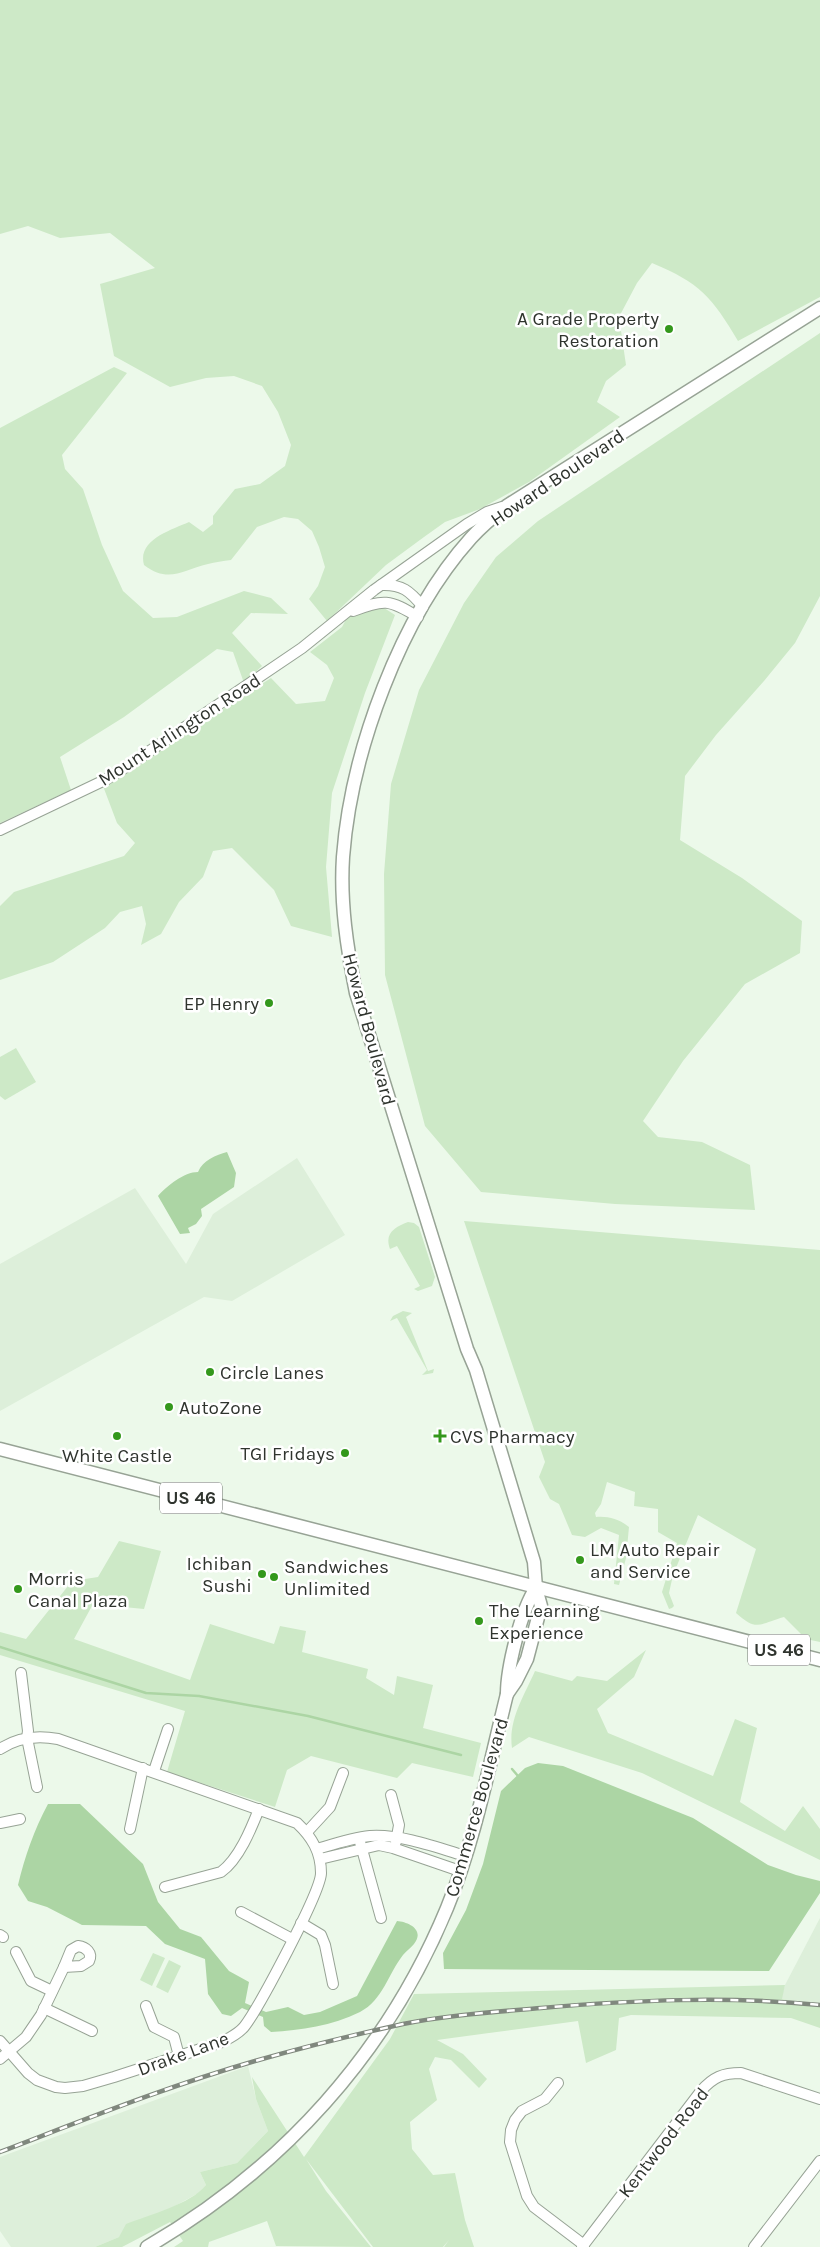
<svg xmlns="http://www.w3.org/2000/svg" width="820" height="2247" font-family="Karla,sans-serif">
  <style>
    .built { fill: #ddefda }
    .green { fill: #cde9c7 }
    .water { fill: #acd5a4 }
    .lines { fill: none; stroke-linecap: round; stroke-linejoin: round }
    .stream { stroke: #acd5a4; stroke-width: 2.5 }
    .minor-casing { stroke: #97a395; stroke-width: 12 }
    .major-casing { stroke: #97a395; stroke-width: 15 }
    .minor { stroke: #fff; stroke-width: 10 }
    .major { stroke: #fff; stroke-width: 12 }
    .rail-casing { stroke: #80887e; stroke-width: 4.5 }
    .rail { stroke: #fff; stroke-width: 2.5; stroke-dasharray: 8; stroke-linecap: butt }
    .poi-dot { fill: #34981c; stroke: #fff; stroke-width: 2 }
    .labels { text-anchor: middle; stroke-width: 5; stroke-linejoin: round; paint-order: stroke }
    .shield { fill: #fff; stroke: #6d716d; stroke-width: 1 }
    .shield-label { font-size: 18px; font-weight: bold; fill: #2f342e }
    .poi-label { font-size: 19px; fill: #2f342e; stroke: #fff; text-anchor: start }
    .street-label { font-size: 19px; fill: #2f342e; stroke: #fff }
  </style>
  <rect width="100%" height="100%" fill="#ecf9ea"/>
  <g class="built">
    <path d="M297,1158L345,1235L232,1301L204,1297L0,1411V1264L135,1188L186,1264L213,1214Z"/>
    <path d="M820,1918V2007L781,1999L785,1985Z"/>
    <path d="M248,2066L256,2099L268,2131L237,2163L200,2172L206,2185L202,2191L119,2237L95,2247H11L0,2231V2157Z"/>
  </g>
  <g class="green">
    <path d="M0,0H820V297L738,341C712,297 700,283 652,263L637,283L619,317L626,365L606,381L597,402L620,417L529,482L480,509L445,522L424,537L386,565L327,621L309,599L318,586L325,567L319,547L312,531L298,519L284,517L257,527L231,560C223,561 215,562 208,564C182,570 169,584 144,565C137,540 171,530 189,522L203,532L213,524V516L235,489L260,484L285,466L291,445L278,412L262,386L234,376L206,378L170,387L114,356L100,284L155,268L110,233L60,238L28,226L0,234Z"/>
    <path d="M820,333V596L795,643L764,681L716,735L685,776L680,840L742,878L802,921L800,953L745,984L683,1061L643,1121L658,1137L702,1142L750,1165L755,1210L615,1204L481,1192L425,1126L385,975L384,874L391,784L419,690L464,603L496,557L538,521Z"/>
    <path d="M114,367L127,373L62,455L65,469L83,489L102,545L123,591L153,618L177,617L244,591L271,598L288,614L251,613L232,633L262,666L244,683L233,652L217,649L124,717L60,757L71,790L0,823V428Z"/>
    <path d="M381,606L395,615L365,693L332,793L326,867L332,937L291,926L274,890L232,848L213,851L203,877L179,902L161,934L141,945L146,924L142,906L120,912L105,928L53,962L0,980V906L14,892L124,856L135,843L117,823L103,786L271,678L296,704L325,701L334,678L327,665L310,652L342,627L348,616Z"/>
    <path d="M16,1048L36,1082L5,1100L0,1096V1057Z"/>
    <path d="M464,1221L820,1250V1642L806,1639L784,1617C759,1624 757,1632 736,1613L756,1549L698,1515L673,1575L669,1593L674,1606L672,1608L669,1609L662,1592L677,1543L658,1532V1509L634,1506L635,1492L607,1482L601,1504L595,1513L596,1517C608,1516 619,1519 629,1527L626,1558L619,1585L614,1584L619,1535L601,1528L585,1537L572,1535L559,1504L550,1499L539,1477L545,1462Z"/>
    <path d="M408,1222L414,1223L419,1227L435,1277L432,1286L418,1291L414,1289L420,1286L397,1246L390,1249C384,1233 395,1227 408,1222Z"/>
    <path d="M403,1311L412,1313L406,1317L428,1371L434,1369L433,1373L422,1375L427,1370L397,1318L390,1321L393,1316Z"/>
    <path d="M119,1541L161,1551L144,1609L93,1604L74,1639L190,1680L210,1624L274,1644L280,1626L306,1631L302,1652L368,1669L366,1678L394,1695L397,1676L433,1685L423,1728L481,1743L473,1777L412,1763L397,1778L311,1756L287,1770L275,1807L167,1772L185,1711L0,1655V1632L26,1639L72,1581L98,1577Z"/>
    <path d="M646,1650L634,1677L597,1709L608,1733L713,1776L735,1719L757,1728L740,1802L785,1831L803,1806L820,1829V1860L642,1773L529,1737L512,1748C508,1720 524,1696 535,1671L572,1681L577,1676L607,1681Z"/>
    <path d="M153,1953L165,1958L152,1986L140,1980Z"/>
    <path d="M169,1960L181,1966L168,1993L156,1987Z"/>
    <path d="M785,1985L782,1999L820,2007V2028L791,2018L631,2015L619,2018L616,2050L586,2063L578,2021L437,2040L463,2054L487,2079L479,2088L451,2060L435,2057L429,2069L437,2100L410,2122L412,2149L433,2175L455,2173L465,2220L474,2247H444L449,2240L443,2247H373L306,2159L326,2191L371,2247L276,2246L267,2221L209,2242L208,2247H174L183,2241L170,2222L122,2247H95L119,2237L126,2224C149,2215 191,2204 206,2185L200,2172L237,2163L268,2131L256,2099L252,2077L304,2157L390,2039L414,1994Z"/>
  </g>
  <g class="water">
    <path d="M227,1152L236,1173L234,1187L201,1209L202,1216L196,1224L188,1228L190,1233L180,1234L158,1196C167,1186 184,1172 198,1172C203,1160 216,1155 227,1152Z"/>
    <path d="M538,1763L563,1766L693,1818L768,1865L796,1875L820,1881V1893L769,1971L444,1969L443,1953L466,1910L483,1864L501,1791L525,1768Z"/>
    <path d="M48,1804H80L143,1864L158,1902L180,1929L201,1937L229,1971L249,1982L245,2003L266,2012L288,2007L304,2015L320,2012L357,1996L397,1921C409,1922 425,1930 414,1944C411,1948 406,1951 403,1955C388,1974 383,2000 360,2012C332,2026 301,2030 271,2032L264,2026L263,2017L242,2008L231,2016L222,2014L208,1994L205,1959L165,1944L146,1926L82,1925L47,1907L28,1901L18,1885C25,1856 34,1830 48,1804Z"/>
  </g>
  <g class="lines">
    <g class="stream">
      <path d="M0,1647L146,1693L199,1696L308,1716L461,1755"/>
      <path d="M512,1769L518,1776"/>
    </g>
    <g class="minor-casing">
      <g id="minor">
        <path d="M381,585C402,584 410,591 423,607"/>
        <path d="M353,611C384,599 389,599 418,617"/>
        <path d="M0,830L107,779L126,767L302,648L374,590L467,524L487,512L502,507"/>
        <path d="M21,1673L28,1731L27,1738L37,1787"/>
        <path d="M0,1749C18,1737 37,1735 58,1739L297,1823C312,1837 321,1852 321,1873C321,1892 258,2009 244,2027C238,2034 230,2038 222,2042L114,2077L83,2086L65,2088L56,2087L37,2080L28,2073L0,2041"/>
        <path d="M154,1771L168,1729"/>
        <path d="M391,1795L399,1825L396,1842"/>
        <path d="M0,1823L20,1819"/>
        <path d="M130,1829L143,1768"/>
        <path d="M307,1832L330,1807L343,1773"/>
        <path d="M360,1842L381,1918"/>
        <path d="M317,1849C334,1844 352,1838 370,1836C401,1834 436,1847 465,1856"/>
        <path d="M320,1859L379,1845L393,1848L460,1871"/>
        <path d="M165,1887L221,1872C239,1859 251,1829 259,1809"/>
        <path d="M241,1912L292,1939"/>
        <path d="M301,1923L321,1935L325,1945L333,1984"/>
        <path d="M0,1935L3,1937"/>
        <path d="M78,1946C86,1947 93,1953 89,1961L81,1966L64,1967L71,1950Z"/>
        <path d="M16,1952L31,1981L52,1991"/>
        <path d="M146,2006L154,2027L174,2037L179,2056"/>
        <path d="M44,2008L92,2031"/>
        <path d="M0,2059L26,2037L41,2015L64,1967"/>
        <path d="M558,2083L545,2099L522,2111L515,2120L511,2130L510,2142L527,2196L534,2207L584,2245"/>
        <path d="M582,2247L701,2091C713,2077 723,2073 741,2073L820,2099"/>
        <path d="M754,2247L820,2161"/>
      </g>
    </g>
    <g class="major-casing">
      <g id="major">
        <path d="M0,1449L820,1660"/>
        <path d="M507,1694L516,1681L527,1659L541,1606L536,1588L534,1562L476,1370L467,1349L356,993C347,948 340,903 343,857C351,752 400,617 471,538C482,526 495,515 508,505L820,308"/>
        <path d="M147,2247C282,2169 387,2053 447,1908C475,1840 489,1766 507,1694C507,1668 521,1610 536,1588"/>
      </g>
    </g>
    <use href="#minor" class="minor"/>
    <use href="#major" class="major"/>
    <g class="rail-casing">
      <path id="rail" d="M0,2152C84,2120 168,2086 255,2061C304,2047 353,2035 403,2024C448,2015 495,2012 541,2008C635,2000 727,1996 820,2005"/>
    </g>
    <use href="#rail" class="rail"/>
  </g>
  <g class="poi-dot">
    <circle cx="669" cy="329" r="5"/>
    <circle cx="269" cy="1003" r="5"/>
    <circle cx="210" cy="1372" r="5"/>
    <circle cx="169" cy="1407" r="5"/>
    <circle cx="117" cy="1436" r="5"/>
    <path d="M437.5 1428.5h5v5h5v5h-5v5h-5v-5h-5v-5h5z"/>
    <circle cx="345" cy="1453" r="5"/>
    <circle cx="580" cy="1560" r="5"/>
    <circle cx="262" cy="1574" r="5"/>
    <circle cx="274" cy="1577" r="5"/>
    <circle cx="18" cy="1589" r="5"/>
    <circle cx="479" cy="1621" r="5"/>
  </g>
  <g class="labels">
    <g class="shield">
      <rect x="160" y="1482.5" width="62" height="31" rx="4"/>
      <rect x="748" y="1634.5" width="62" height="31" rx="4"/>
    </g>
    <g class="shield-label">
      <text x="191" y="1504">US 46</text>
      <text x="779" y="1656">US 46</text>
    </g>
    <g class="poi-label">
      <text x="659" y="325" text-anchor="end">A Grade Property<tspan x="659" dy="22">Restoration</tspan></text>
      <text x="259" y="1010" text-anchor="end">EP Henry</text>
      <text x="220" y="1379">Circle Lanes</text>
      <text x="179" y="1414">AutoZone</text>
      <text x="450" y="1443">CVS Pharmacy</text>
      <text x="335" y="1460" text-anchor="end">TGI Fridays</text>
      <text x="117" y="1462" text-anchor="middle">White Castle</text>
      <text x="590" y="1556">LM Auto Repair<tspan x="590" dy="22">and Service</tspan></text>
      <text x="252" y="1570" text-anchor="end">Ichiban<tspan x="252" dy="22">Sushi</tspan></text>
      <text x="284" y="1573">Sandwiches<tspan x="284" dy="22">Unlimited</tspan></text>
      <text x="28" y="1585">Morris<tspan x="28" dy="22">Canal Plaza</tspan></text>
      <text x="489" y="1617">The Learning<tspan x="489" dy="22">Experience</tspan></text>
    </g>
    <g class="street-label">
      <text transform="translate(557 477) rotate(-34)" y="7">Howard Boulevard</text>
      <text transform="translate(179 729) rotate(-33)" y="7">Mount Arlington Road</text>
      <text transform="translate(370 1029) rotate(75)" y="7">Howard Boulevard</text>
      <text transform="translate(476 1807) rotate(-74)" y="7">Commerce Boulevard</text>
      <text transform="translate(183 2053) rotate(-20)" y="7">Drake Lane</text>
      <text transform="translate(663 2142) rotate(-52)" y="7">Kentwood Road</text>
    </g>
  </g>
</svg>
